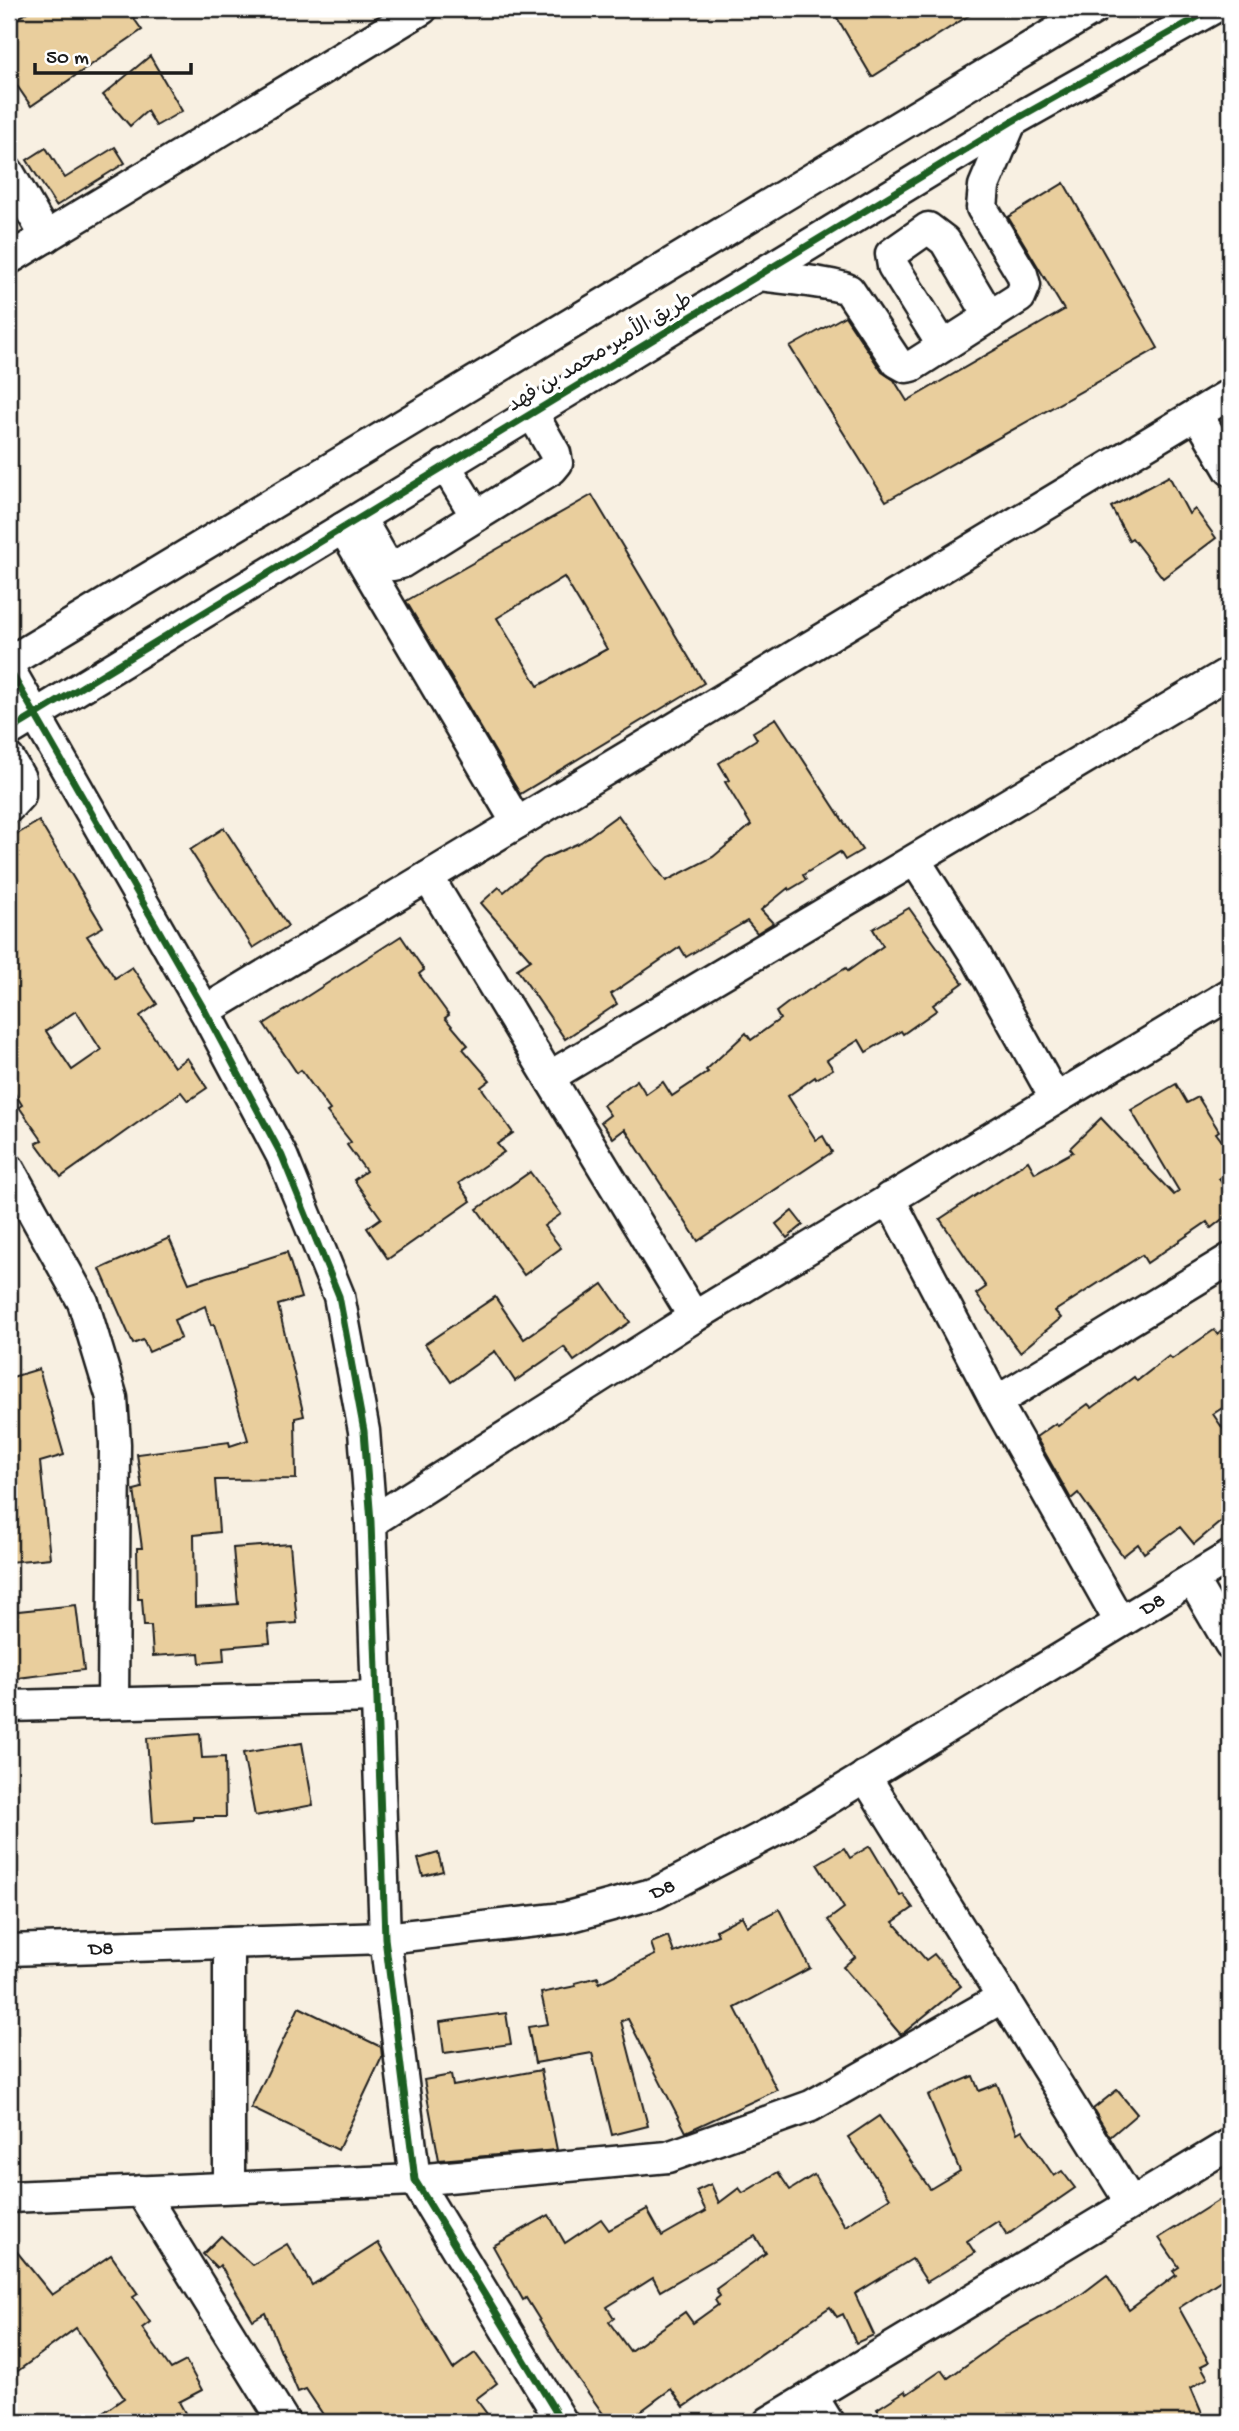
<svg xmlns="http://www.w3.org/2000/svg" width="1239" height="2431" font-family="'Gochi Hand','Playpen Sans Arabic',sans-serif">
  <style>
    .building { fill: #e9ce9d; stroke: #1c1c1c; stroke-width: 2; fill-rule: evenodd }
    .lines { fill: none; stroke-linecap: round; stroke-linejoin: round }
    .minor-casing { stroke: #1c1c1c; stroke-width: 35 }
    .minor { stroke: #fff; stroke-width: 30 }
    .cycleway-casing { stroke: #fff; stroke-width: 11 }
    .cycleway { stroke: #1b5e20; stroke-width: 7 }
    .labels { text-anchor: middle; stroke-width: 7; stroke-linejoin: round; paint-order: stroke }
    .street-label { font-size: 21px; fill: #1c1c1c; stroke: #fff }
  </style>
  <rect width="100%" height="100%" fill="#f8f0e2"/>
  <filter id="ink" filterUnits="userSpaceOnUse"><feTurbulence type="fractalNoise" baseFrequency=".0143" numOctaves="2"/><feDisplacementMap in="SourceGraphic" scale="14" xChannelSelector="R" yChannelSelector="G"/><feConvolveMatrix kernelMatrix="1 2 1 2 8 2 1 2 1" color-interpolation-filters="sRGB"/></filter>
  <g filter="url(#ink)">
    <g class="building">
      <path d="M32,9H127L142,30L31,106L9,74V24Z"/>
      <path d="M832,9H979L872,77Z"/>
      <path d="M150,56L182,111L156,126L147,111L130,126L103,95Z"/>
      <path d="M115,147L125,163L56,206L27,160L46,148L65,178Z"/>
      <path d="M1064,183L1158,348L886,501L790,347L845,316L882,372L894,380L907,401L1064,310L1008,217Z"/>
      <path d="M1169,476L1189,514L1195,509L1216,538L1163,578L1132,538L1129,540L1111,507Z"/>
      <path d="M592,495L704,683L520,794L406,601ZM564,577L607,649L538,686L497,618Z"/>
      <path d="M776,718L862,850L845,860L840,852L803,875L806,880L789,890L788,888L761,910L773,923L757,933L747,921L686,957L680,947L611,994L617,1004L565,1039L517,969L531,960L481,903L499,887L504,892L543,859L581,842L618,815L666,881L713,857L751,825L725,782L729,780L719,763L757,739L753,732Z"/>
      <path d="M39,821L103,927L87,936L115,978L132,967L157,1004L140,1016L174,1067L187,1058L207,1088L188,1101L181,1092L61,1177L36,1143L42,1140L19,1107L22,1105L9,1084V839ZM76,1011L101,1050L72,1070L46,1031Z"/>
      <path d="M224,828L288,926L253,948L190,850Z"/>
      <path d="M909,908L963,983L933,1005L937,1010L903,1034L901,1031L866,1052L859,1040L827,1060L833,1069L816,1079L815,1077L788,1096L816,1140L823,1136L832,1152L698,1241L625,1129L613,1138L601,1122L610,1115L603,1105L637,1080L646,1094L663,1082L672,1096L708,1072L706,1070L746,1033L751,1040L780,1019L776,1012L789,1002L846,968L848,971L883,946L873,929Z"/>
      <path d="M401,936L424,970L419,974L449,1015L445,1018L468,1045L463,1049L490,1080L481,1087L513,1133L497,1144L504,1152L459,1183L471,1201L388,1259L367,1228L381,1218L354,1180L366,1171L347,1145L351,1142L327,1112L330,1110L301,1070L297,1073L264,1024Z"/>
      <path d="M1176,1084L1187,1103L1198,1097L1219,1131L1216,1133L1230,1152V1170L1219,1179L1230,1194V1213L1211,1228L1207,1222L1147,1263L1142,1255L1055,1311L1061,1318L1020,1352L976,1294L986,1287L940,1219L1028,1161L1035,1173L1073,1152L1070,1148L1101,1118L1174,1195L1179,1191L1131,1110Z"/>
      <path d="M530,1172L561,1214L544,1226L561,1248L524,1275L477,1209Z"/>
      <path d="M792,1211L803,1225L787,1238L776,1224Z"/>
      <path d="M169,1238L189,1283L287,1252L301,1298L278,1305L304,1416L295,1418L296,1479L215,1480L219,1532L194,1535L195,1607L238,1604L233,1548L290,1544L297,1623L268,1625L270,1643L223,1647L224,1661L200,1663L199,1653L153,1656L151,1626H144L142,1599H138L137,1548H142L134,1490L142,1488L137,1454L229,1442L230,1446L248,1440L214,1324L211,1325L205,1306L174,1320L181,1338L149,1352L143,1340L133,1344L100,1269Z"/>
      <path d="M603,1284L630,1322L574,1361L564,1347L515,1381L495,1351L451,1382L425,1344L495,1297L524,1339Z"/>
      <path d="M1230,1323V1403L1213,1414L1230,1439V1514L1194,1544L1180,1527L1144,1553L1138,1544L1123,1556L1078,1493L1071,1499L1036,1437L1056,1423L1058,1426L1088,1404L1092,1408L1134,1377L1137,1381L1169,1356L1172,1359L1214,1330L1217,1334Z"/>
      <path d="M39,1369L64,1455L40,1462L50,1558L9,1562V1378Z"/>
      <path d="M76,1605L84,1670L9,1679V1612Z"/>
      <path d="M200,1734L202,1758L225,1757L226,1817H193V1820L153,1823L147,1738Z"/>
      <path d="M302,1743L313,1805L255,1816L243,1753Z"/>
      <path d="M870,1846L900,1896L903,1894L913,1908L893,1922L926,1960L934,1954L961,1986L901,2035L843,1967L855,1957L828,1920L844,1908L817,1864L844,1848L850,1858Z"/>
      <path d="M438,1853L443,1871L423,1876L418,1859Z"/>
      <path d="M779,1909L810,1968L735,2008L777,2090L686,2132L628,2019L621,2021L648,2126L612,2135L592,2053L535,2063L528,2027L548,2024L541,1993L576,1986L575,1983L598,1977L599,1983L655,1955L651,1943L668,1936L674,1953L718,1935L716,1930L742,1916L747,1926Z"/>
      <path d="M299,2007L381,2047L382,2057L338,2150L251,2108Z"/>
      <path d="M506,2013L511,2044L444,2053L440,2022Z"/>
      <path d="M541,2070L557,2150L439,2160L424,2080L451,2075L453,2086Z"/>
      <path d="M973,2076L979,2091L997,2084L1017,2133L1022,2130L1054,2176L1062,2171L1075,2188L1007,2235L998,2221L967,2241L975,2253L927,2282L912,2259L855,2294L874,2335L856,2343L843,2314L837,2317L830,2307L684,2407L671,2389L626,2422H609L564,2359L526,2298L523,2300L493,2246L549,2215L565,2243L601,2219L609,2230L647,2209L662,2236L706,2211L696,2191L711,2184L719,2203L739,2188L743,2193L778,2172L790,2190L814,2175L845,2226L890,2198L848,2137L879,2116L930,2189L960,2171L928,2095ZM755,2236L766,2253L716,2289L720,2296L715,2300L718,2305L693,2323L685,2312L630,2351L609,2322L614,2318L607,2307L653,2278L660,2291Z"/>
      <path d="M1117,2090L1137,2114L1110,2137L1093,2109Z"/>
      <path d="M1230,2193V2274L1179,2308L1209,2362L1201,2366L1208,2378L1191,2388L1203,2416L1189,2422H885L877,2409L905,2391L907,2394L942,2370L948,2378L1004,2338L1082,2294L1107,2275L1129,2310L1176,2275L1173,2271L1179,2267L1159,2238Z"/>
      <path d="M221,2236L252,2265L287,2244L312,2285L378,2243L453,2369L475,2353L497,2383L476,2399L493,2422H328L306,2389L298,2392L265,2313L253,2320L220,2265L217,2268L203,2254Z"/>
      <path d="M9,2242L52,2295L111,2255L138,2294L133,2297L150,2322L142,2328L171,2369L186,2361L202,2390L179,2402L190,2422H90L124,2398L76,2328L15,2373L9,2365Z"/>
    </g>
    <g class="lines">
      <g class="minor-casing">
        <g id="minor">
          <path d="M9,173L46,237"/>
          <path d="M9,259L422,9"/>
          <path d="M760,275C778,278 837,283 849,290L897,362L906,367L912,366L1020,297L1025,285L1022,274L982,208L984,186L1011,122"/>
          <path d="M943,346L893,266L891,254L928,228L945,241L990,317"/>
          <path d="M1197,414L1230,470"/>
          <path d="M445,465L476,516"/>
          <path d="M365,527L384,560L392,565L401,563L552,469L557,463L555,453L532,413"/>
          <path d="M343,528L517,823"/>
          <path d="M9,662L1094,9"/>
          <path d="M9,669L205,1011L282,1156L339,1296L364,1431L371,1522L385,1938L415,2180L562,2422"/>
          <path d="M9,731L1011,122L1212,9"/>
          <path d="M9,759L20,778V795L9,807"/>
          <path d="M915,860L976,956L1055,1098"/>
          <path d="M428,877L694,1317"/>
          <path d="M205,1011L1230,394"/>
          <path d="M549,1077L1230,672"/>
          <path d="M9,1169L83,1302L112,1398L115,1444L113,1702"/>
          <path d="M889,1198L996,1402L1230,1259"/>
          <path d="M996,1402L1120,1622"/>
          <path d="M371,1522L694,1317L1230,994"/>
          <path d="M1192,1579L1230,1644"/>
          <path d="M9,1706L376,1697"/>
          <path d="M865,1776L1131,2203"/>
          <path d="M229,1943V2187"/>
          <path d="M9,1950L385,1938L564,1918L656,1893L782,1827L1230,1556"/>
          <path d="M141,2191L284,2422"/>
          <path d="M9,2197L415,2180L668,2157L811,2106L1003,1997"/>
          <path d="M812,2396L828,2422"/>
          <path d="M769,2422L1230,2144"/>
        </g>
      </g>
      <use href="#minor" class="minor"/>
      <g class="cycleway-casing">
        <g id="cycleway">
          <path d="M9,669L205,1011L282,1156L339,1296L364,1431L371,1522L385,1938L415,2180L562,2422"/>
          <path d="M9,731L1011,122L1212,9"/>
        </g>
      </g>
      <use href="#cycleway" class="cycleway"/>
    </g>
  </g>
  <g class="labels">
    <g class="street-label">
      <text transform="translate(599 351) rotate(-31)" y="7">طريق الأمير محمد بن فهد</text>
      <text transform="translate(1152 1603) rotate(-31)" y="7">D8</text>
      <text transform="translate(662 1888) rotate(-23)" y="7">D8</text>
      <text transform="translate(101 1947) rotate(-2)" y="7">D8</text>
    </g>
  </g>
  <rect width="1239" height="2431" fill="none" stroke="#fff" stroke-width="35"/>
  <rect x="18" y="18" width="1204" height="2396" fill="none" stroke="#1c1c1c" stroke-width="2.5" filter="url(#ink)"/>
  <path d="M35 63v10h156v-10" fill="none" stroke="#1c1c1c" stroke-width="3.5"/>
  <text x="46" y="63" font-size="21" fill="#1c1c1c" stroke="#ffffff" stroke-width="5" paint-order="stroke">50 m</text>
</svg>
